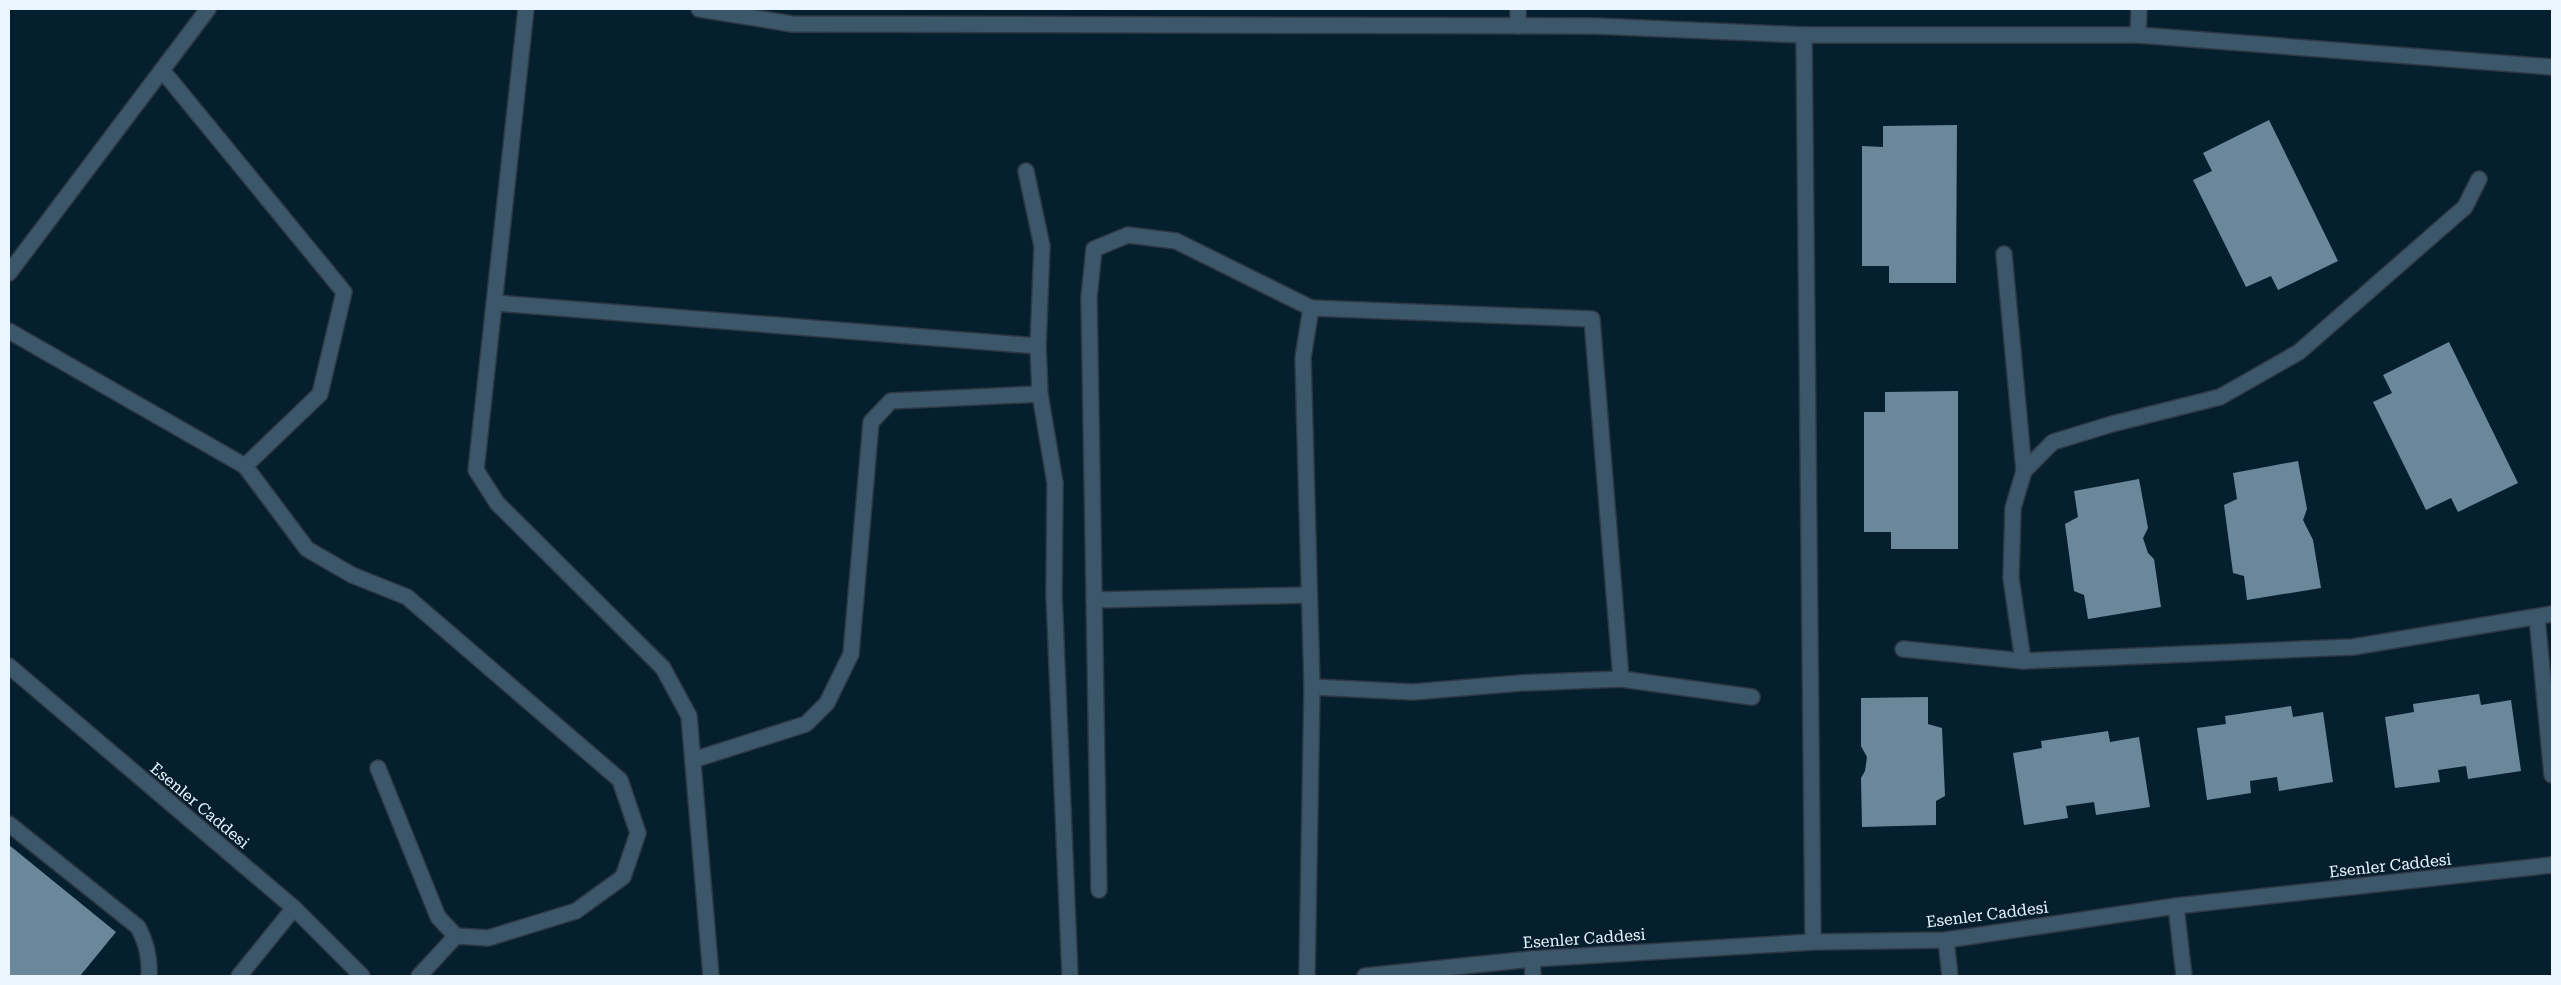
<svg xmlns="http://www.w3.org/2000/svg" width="2561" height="985" font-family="'Roboto Serif',serif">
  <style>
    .building { fill: #6b889b }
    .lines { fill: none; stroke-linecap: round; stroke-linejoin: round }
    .service-casing { stroke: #2f3845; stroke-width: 18 }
    .minor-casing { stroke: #2f3845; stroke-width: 18 }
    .tertiary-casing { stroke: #2f3845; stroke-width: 18 }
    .service { stroke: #3c5769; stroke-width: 15 }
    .minor { stroke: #3c5769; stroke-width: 15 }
    .tertiary { stroke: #3c5769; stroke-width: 15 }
    .labels { text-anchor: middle; stroke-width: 4; stroke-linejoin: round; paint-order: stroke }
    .street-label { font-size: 16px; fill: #eaf6ff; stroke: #051f2f }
  </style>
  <rect width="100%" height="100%" fill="#051f2f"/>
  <g class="building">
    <path d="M2269,120L2338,261L2278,290L2271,276L2246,287L2193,180L2212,171L2203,153Z"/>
    <path d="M1957,125L1956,283H1889V266H1862V146L1883,147V126Z"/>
    <path d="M2449,342L2518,483L2458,512L2451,498L2426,510L2373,402L2392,393L2383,375Z"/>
    <path d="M1958,391V549H1891V532H1864V412H1885V392Z"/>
    <path d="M2298,461L2307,509L2303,520L2313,540L2321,588L2247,600L2244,576L2233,573L2224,505L2237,499L2233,473Z"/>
    <path d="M2139,479L2148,528L2143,538L2148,553L2154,559L2161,607L2088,619L2084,595L2074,591L2065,524L2078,517L2074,491Z"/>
    <path d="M2479,694L2481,705L2511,700L2521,771L2468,779L2466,766L2438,770L2440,782L2395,788L2385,717L2414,712L2413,704Z"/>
    <path d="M1928,697V724L1942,728L1945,796L1936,801V825L1862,827L1861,778L1865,771L1867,757L1861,746V698Z"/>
    <path d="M2291,706L2293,717L2323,712L2333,782L2279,791L2277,777L2250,781L2251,793L2207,800L2197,728L2226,724L2225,716Z"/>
    <path d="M2108,731L2110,742L2139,737L2150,807L2096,815L2094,802L2066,806L2068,818L2024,825L2013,753L2042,748L2041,741Z"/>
    <path d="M9,845L116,932L80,976H9Z"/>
  </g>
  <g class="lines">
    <g class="service-casing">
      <g id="service">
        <path d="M162,70L344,292L320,394L245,466"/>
        <path d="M1026,171L1042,246L1038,346L1040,394L1055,483L1054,595L1070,976"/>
        <path d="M2004,254L2024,471"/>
        <path d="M496,303L1038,346"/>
        <path d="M1311,308L1592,319L1621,679"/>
        <path d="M9,331L245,466L307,549L352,575L407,597L620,780L638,833L623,877L576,911L488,938L456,936L438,917L378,768"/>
        <path d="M1094,600L1309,595"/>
        <path d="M2537,617L2552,775"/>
        <path d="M1903,649L2023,661L2353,647L2552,614"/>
        <path d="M2023,661L2011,578L2013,508L2024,471L2053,442L2112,424L2220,397L2299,352L2465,207L2479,179"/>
        <path d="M1312,687L1413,692L1521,683L1621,679L1752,697"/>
        <path d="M693,760L806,724L827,703L851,654L871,422L891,401L1040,394"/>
        <path d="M9,824L138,927C147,944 150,958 149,976"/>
        <path d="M1099,890L1089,297L1094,249L1128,235L1176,241L1311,308L1303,358L1312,687L1307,976"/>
        <path d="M419,976L456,936"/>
      </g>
    </g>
    <g class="minor-casing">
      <g id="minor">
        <path d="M526,9L476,470L497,503L663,668L689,716L711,976"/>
        <path d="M699,9L792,24L1595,26L1804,35H2138L2552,67"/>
        <path d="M1518,9V26"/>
        <path d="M1804,35L1813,942"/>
        <path d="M2138,35L2139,9"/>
        <path d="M9,273L208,9"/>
        <path d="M2176,906L2184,976"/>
        <path d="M1532,959L1533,976"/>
        <path d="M239,976L294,908"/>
      </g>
    </g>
    <g class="tertiary-casing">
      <g id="tertiary">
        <path d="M9,666L294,908L362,976"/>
        <path d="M1946,940L1950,976"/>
        <path d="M1365,976L1532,959L1813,942L1946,940L2176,906L2552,865"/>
      </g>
    </g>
    <use href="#service" class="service"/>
    <use href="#minor" class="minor"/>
    <use href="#tertiary" class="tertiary"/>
  </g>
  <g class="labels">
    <g class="street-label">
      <text transform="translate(200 805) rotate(40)" y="6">Esenler Caddesi</text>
      <text transform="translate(2390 865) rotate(-6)" y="6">Esenler Caddesi</text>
      <text transform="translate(1987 914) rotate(-7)" y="6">Esenler Caddesi</text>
      <text transform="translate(1584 938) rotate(-4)" y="6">Esenler Caddesi</text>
    </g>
  </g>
  <rect width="2561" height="985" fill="none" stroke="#eaf6ff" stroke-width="20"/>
</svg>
